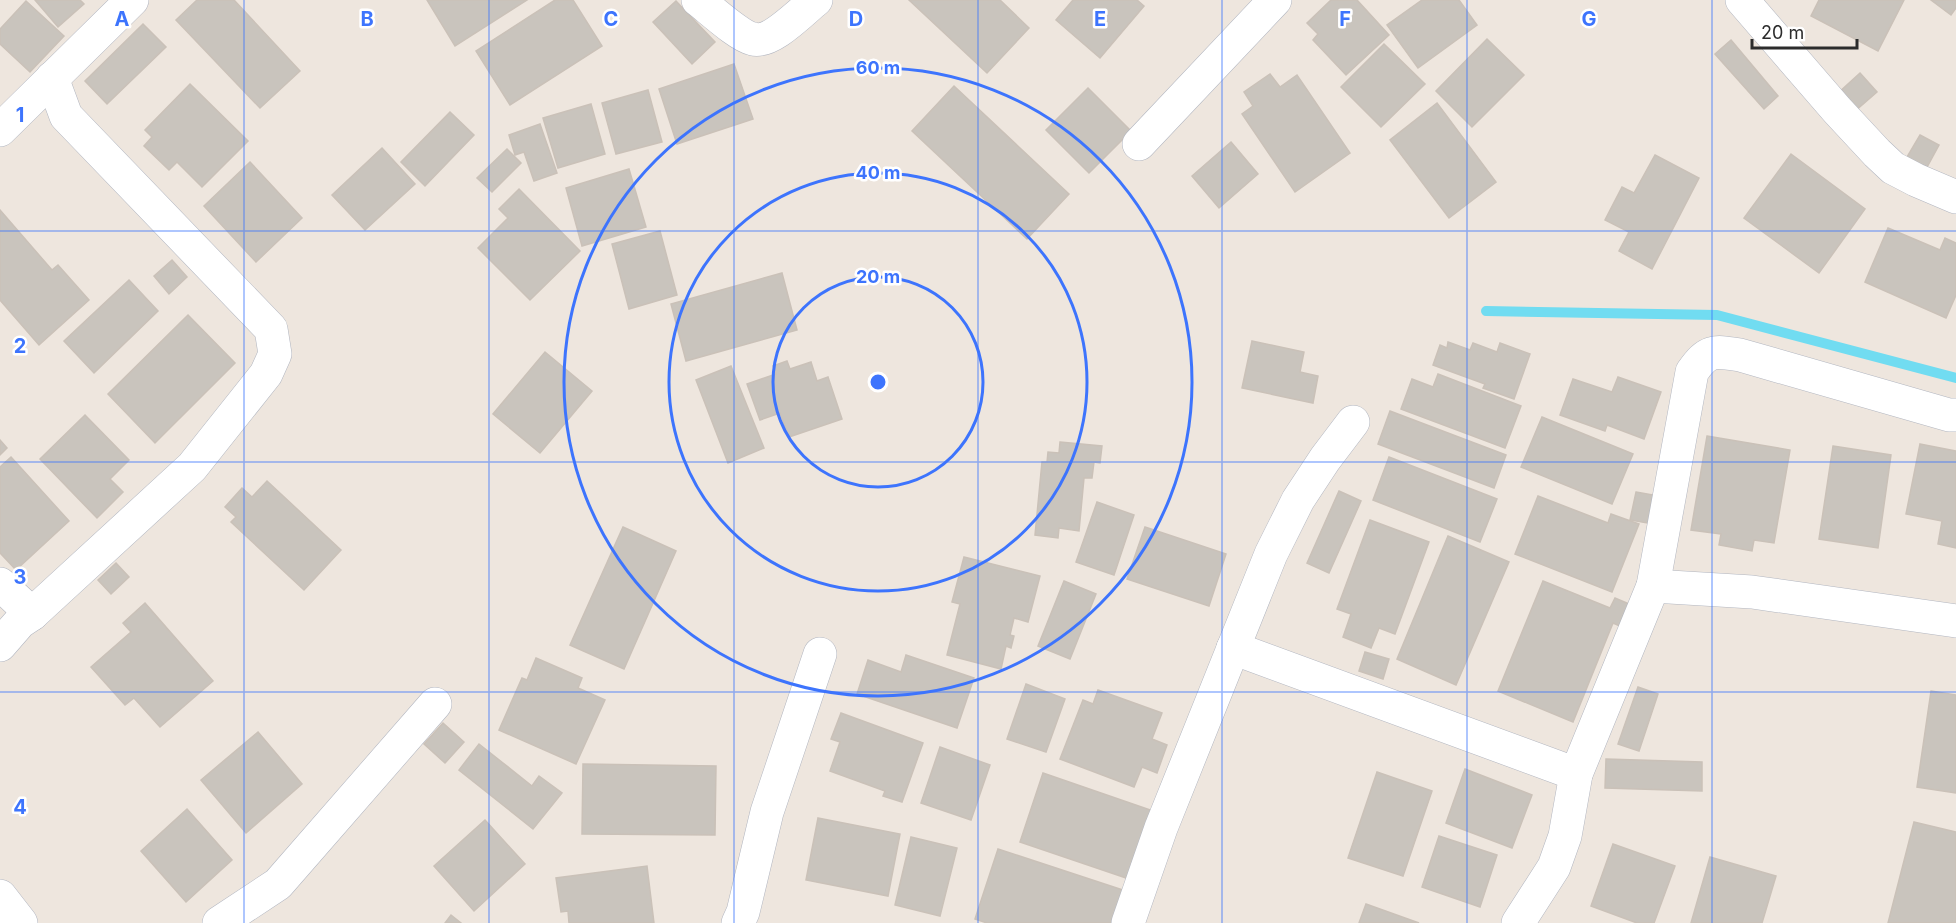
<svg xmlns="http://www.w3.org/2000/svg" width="1956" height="923" font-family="Inter,sans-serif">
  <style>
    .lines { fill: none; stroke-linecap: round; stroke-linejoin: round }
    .stream { stroke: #71dcf1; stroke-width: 10 }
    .building { fill: #c9c4bd; stroke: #cac1b8; stroke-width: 1.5 }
    .street-casing { stroke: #b2b6c0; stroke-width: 34 }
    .street { stroke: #fff; stroke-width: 33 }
    .grid { fill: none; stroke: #3d74fd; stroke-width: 1.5; stroke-opacity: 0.55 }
    .ring { fill: none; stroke: #3d74fd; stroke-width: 3 }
    .grid-label { font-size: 20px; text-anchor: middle; font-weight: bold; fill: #3d74fd; stroke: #fff; stroke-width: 5; stroke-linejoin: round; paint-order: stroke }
    .centre { fill: #3d74fd; stroke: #fff; stroke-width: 3 }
    .ring-label { font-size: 18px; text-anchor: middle; font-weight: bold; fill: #3d74fd; stroke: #fff; stroke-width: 5; stroke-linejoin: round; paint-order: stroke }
  </style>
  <rect width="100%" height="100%" fill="#eee6de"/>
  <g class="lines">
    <path class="stream" d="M1486,311L1717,315L1956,378"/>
  </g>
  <g class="building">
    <path d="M35,0H80L84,4L58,27Z"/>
    <path d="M197,0H234L300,71L260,108L176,20Z"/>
    <path d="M427,0H527L455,46Z"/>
    <path d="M555,0H573L602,46L510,105L476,51Z"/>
    <path d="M909,0H1000L1029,28L987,73Z"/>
    <path d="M1073,0H1137L1144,6L1100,58L1056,20Z"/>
    <path d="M1331,0H1357L1389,35L1346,75L1313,40L1318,34L1307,23Z"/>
    <path d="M1422,0H1459L1477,25L1418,68L1387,25Z"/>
    <path d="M1819,0H1904L1878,51L1811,16Z"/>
    <path d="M1931,0H1956V8L1951,15Z"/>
    <path d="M26,1L64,36L30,72L0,44V29Z"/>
    <path d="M676,1L715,42L692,64L653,22Z"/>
    <path d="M143,24L166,47L107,104L85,81Z"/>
    <path d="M1487,39L1524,75L1472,127L1436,91Z"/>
    <path d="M1731,40L1778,96L1764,109L1715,54Z"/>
    <path d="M1384,44L1425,84L1381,127L1341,87Z"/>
    <path d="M734,64L753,119L677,144L659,89Z"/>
    <path d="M1860,73L1877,92L1854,112L1837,94Z"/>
    <path d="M1270,74L1280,87L1297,75L1350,153L1295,192L1242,114L1253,106L1244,92Z"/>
    <path d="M190,84L248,141L202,187L177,162L169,170L144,146L152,137L145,130Z"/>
    <path d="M954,86L1069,194L1027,239L912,131Z"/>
    <path d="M1088,88L1131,131L1089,173L1046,130Z"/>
    <path d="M648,90L662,142L616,154L602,103Z"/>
    <path d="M1437,103L1496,182L1449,218L1390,140Z"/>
    <path d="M591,104L605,154L558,168L543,118Z"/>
    <path d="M450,112L474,135L425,186L401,162Z"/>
    <path d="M540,124L557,173L534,181L524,152L515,155L509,135Z"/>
    <path d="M1920,135L1939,145L1926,169L1907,157Z"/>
    <path d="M1231,142L1258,174L1219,208L1192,176Z"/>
    <path d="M382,148L415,184L365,230L332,195Z"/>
    <path d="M507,149L521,163L492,192L477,178Z"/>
    <path d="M1791,154L1865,209L1819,273L1744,218Z"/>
    <path d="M1655,155L1699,178L1652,269L1619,251L1629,232L1605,220L1622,187L1634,193Z"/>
    <path d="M250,162L302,218L256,262L204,206Z"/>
    <path d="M629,169L646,227L582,246L566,188Z"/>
    <path d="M519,189L580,251L530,300L478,248L508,218L499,209Z"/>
    <path d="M0,210L52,270L58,265L89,300L39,345L0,300Z"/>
    <path d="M1888,228L1940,250L1945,238L1956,243V295L1946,318L1865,282Z"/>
    <path d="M660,231L677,295L629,309L612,244Z"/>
    <path d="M172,260L187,277L169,294L154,276Z"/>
    <path d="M782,273L797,330L686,361L671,304Z"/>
    <path d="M129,280L158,311L94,373L64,341Z"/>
    <path d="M188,315L235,363L155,443L108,394Z"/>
    <path d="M1252,341L1304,352L1300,372L1318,376L1313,403L1242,388Z"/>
    <path d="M1448,342L1470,350L1473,343L1497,352L1500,343L1530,354L1514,399L1483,388L1485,384L1433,365L1440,345L1447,348Z"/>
    <path d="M545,352L592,391L540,453L493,414Z"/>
    <path d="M787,361L790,369L811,362L817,381L828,377L842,419L789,437L780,413L760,420L747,384L776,374L773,366Z"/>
    <path d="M731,366L764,448L728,463L696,380Z"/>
    <path d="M1438,374L1521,406L1505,448L1401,409L1412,379L1433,387Z"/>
    <path d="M1618,377L1661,392L1644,439L1607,425L1605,431L1560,415L1573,379L1612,392Z"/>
    <path d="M1390,411L1506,455L1494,488L1378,444Z"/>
    <path d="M85,415L129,460L110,479L123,492L97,518L40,459Z"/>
    <path d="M1542,417L1633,454L1612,504L1521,467Z"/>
    <path d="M1707,436L1790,450L1774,543L1754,540L1752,551L1719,545L1721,534L1691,530Z"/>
    <path d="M0,440L7,448L0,455Z"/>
    <path d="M1060,442L1102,446L1100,463L1094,462L1092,478H1084L1079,531L1059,528L1058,538L1035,535L1042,462H1047L1048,452L1059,453Z"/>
    <path d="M1920,444L1956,451V548L1938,544L1942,521L1906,514Z"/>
    <path d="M1833,446L1891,455L1878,548L1819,539Z"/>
    <path d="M11,457L69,521L16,570L0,553V467Z"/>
    <path d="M1389,457L1497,499L1480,542L1373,500Z"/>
    <path d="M267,481L341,550L304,590L231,522L236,517L225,507L242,488L252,497Z"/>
    <path d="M1339,491L1361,501L1329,573L1307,563Z"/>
    <path d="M1636,492L1659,496L1653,524L1630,520Z"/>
    <path d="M1538,496L1608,523L1611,514L1639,524L1612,592L1515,554Z"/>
    <path d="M1097,502L1134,515L1114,575L1076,562Z"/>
    <path d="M1370,520L1429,542L1395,634L1379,628L1371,648L1343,637L1351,614L1337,609Z"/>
    <path d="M623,527L676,551L624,669L570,645Z"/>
    <path d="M1145,527L1226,554L1209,606L1127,579Z"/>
    <path d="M1448,536L1509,562L1456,685L1397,659Z"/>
    <path d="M964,557L1040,576L1028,622L1014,618L1010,635L1014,636L1011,648L1006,646L1001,669L947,655L960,604L952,602Z"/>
    <path d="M116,563L129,577L111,594L98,580Z"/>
    <path d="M1064,581L1096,594L1070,659L1038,646Z"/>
    <path d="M1543,581L1610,608L1615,598L1636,607L1627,629L1613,623L1573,722L1498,691Z"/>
    <path d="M145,603L213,681L160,727L134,698L125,705L91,667L131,632L123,623Z"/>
    <path d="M1365,652L1389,659L1383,679L1359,671Z"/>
    <path d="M906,655L974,678L957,728L857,694L868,660L901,672Z"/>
    <path d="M536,658L582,678L578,688L605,700L576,764L499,730L522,678L527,680Z"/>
    <path d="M1026,684L1065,699L1046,752L1007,739Z"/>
    <path d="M1638,687L1658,694L1639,751L1618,744Z"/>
    <path d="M1098,690L1162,713L1152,739L1167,745L1157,773L1142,767L1134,787L1060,759L1083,700L1093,704Z"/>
    <path d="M1931,691L1956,695V793L1917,787Z"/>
    <path d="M841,713L923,743L902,802L883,796L885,791L830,771L840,742L831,739Z"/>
    <path d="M443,723L464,742L445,763L424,744Z"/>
    <path d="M258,732L302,784L246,833L201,780Z"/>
    <path d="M479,744L532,786L539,776L562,793L533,829L459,770Z"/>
    <path d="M940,747L990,765L971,820L921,803Z"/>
    <path d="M1606,759L1702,762V791L1605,788Z"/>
    <path d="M583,764L716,766L715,835L582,834Z"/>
    <path d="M1465,769L1532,795L1512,848L1446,823Z"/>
    <path d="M1377,772L1432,791L1403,876L1348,858Z"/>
    <path d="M1043,773L1156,812L1132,880L1020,842Z"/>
    <path d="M187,809L232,860L186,902L141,851Z"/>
    <path d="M818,818L900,834L888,896L806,880Z"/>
    <path d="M485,820L525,864L474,911L434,866Z"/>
    <path d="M1914,822L1956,832V923H1888Z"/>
    <path d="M1439,836L1497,855L1480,907L1422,887Z"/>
    <path d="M911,837L957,848L940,916L895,905Z"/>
    <path d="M1613,844L1675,866L1654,923H1637L1591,906Z"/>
    <path d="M998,849L1132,893L1122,923H987L975,919Z"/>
    <path d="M1710,857L1776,876L1762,923H1691Z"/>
    <path d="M647,866L654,923H569L568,911L561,912L556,878Z"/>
    <path d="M1366,904L1419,923H1359Z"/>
    <path d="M451,915L461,923H445Z"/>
  </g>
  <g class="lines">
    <g class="street-casing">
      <g id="street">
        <path d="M698,0C711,10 739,36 753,39C771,44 802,11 816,0"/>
        <path d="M1742,0L1837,110L1877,153L1893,168L1916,180L1956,197"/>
        <path d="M0,130L132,0"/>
        <path d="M1139,144L1275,0"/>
        <path d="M0,584L32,614"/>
        <path d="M1653,586L1752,592L1956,621"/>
        <path d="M0,645L20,622L32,614L192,467L266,374L275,354L271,329L66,116L52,78"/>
        <path d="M1233,648L1576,774"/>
        <path d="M0,896L21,923"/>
        <path d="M219,923L278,884L435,704"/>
        <path d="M738,923L743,912L767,812L820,654"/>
        <path d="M1128,923L1161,828L1271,554L1298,500L1325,459L1353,422"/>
        <path d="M1518,923L1554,867L1565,836L1576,774L1653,586L1692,372C1708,349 1714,351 1740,355L1949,415H1956"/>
      </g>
    </g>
    <use href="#street" class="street"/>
  </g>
  <path class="grid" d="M244,0V923M489,0V923M734,0V923M978,0V923M1222,0V923M1467,0V923M1712,0V923M0,231H1956M0,462H1956M0,692H1956"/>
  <g class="ring">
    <circle cx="878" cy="382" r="105"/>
    <circle cx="878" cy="382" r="209"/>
    <circle cx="878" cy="382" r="314"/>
  </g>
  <g class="grid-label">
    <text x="122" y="26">A</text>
    <text x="367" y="26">B</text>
    <text x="611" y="26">C</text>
    <text x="856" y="26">D</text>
    <text x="1100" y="26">E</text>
    <text x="1345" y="26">F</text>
    <text x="1589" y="26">G</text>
    <text x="20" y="122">1</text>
    <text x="20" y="353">2</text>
    <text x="20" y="584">3</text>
    <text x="20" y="814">4</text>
  </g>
  <circle cx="878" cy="382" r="9" class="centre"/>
  <g class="ring-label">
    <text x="878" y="74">60 m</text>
    <text x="878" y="179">40 m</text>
    <text x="878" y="283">20 m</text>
  </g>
  <path d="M1752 39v9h105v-9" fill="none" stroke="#2c2c2c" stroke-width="3"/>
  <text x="1761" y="39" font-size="18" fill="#2c2c2c" stroke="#ffffff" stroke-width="4.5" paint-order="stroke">20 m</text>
</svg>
